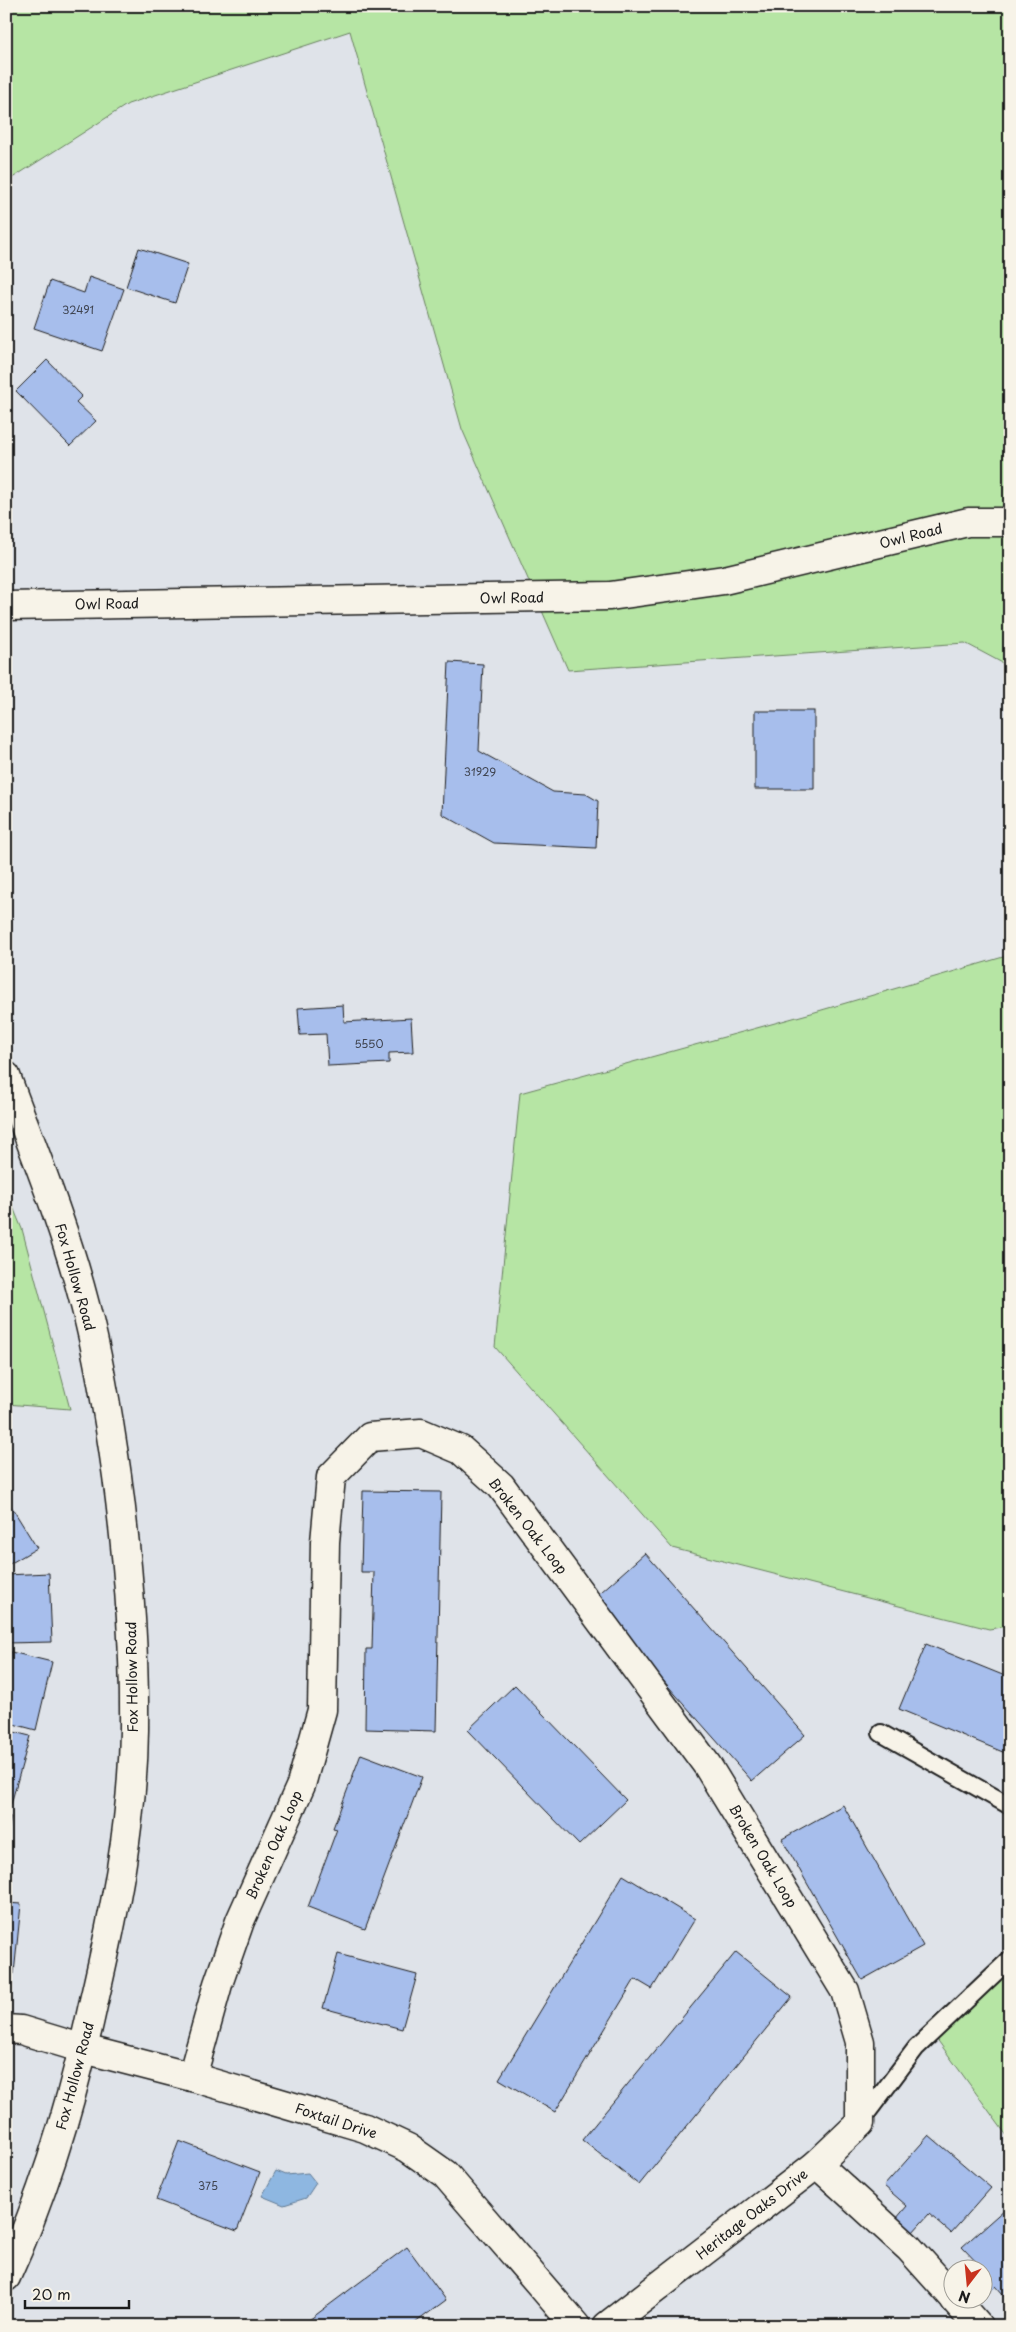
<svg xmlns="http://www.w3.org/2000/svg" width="1016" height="2332" font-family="'Playpen Sans',sans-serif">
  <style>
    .green { fill: #b6e5a4; stroke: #698060 }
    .water { fill: #8eb7e1; stroke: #607992 }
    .building { fill: #a7beec; stroke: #1c1c1c }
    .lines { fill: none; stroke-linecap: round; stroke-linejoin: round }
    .lane-casing { stroke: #1c1c1c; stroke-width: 20 }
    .street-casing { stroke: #1c1c1c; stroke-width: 31 }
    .secondary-casing { stroke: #1c1c1c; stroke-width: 31 }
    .lane { stroke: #f7f3e8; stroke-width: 16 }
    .street { stroke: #f7f3e8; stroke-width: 28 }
    .secondary { stroke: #f7f3e8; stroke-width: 28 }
    .labels { text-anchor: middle; stroke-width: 4; stroke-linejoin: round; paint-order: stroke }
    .number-label { font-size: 11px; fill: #3f4450 }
    .street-label { font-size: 14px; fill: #1c1c1c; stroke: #f7f3e8 }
  </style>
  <rect width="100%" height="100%" fill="#dfe3e9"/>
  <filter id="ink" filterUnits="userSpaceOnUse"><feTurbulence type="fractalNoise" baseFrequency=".02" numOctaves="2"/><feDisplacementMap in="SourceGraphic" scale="10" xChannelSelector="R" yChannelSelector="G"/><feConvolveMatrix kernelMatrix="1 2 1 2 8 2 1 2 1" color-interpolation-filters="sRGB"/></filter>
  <g filter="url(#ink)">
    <g class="green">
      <path d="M6,6H1010V667L965,643L568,670L462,429L350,31L128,104L6,182Z"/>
      <path d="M1010,955V1626L989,1629L672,1548L495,1347L520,1093L815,1012Z"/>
      <path d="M6,1190L22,1229L70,1409L6,1404Z"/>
      <path d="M1010,1969V2140L936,2038Z"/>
    </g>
    <path class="water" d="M276,2171L286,2175L308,2173L316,2183L306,2198L284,2205L262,2196Z"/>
    <g class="building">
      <path d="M139,248L188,264L175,303L126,287Z"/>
      <path d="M89,277L124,289L102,351L34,328L50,281L84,293Z"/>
      <path d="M47,360L82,396L76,402L96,421L70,446L16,391Z"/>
      <path d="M449,662L483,664L479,751L553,792L586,794L598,801L596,848L494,843L442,814Z"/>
      <rect x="755" y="711" width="59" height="78"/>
      <path d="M343,1005L344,1022L411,1018L413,1052L389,1053V1063L328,1066L326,1034L300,1035L298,1008Z"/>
      <path d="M363,1491L441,1492L436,1731L365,1729L366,1649H372L374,1572H361Z"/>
      <path d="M6,1498L37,1548L6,1566Z"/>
      <path d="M645,1553L805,1735L752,1781L592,1600Z"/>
      <path d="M49,1573L52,1642L6,1643V1575Z"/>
      <path d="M926,1644L1010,1678V1755L899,1709Z"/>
      <path d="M11,1652L52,1662L36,1730L6,1722V1670Z"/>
      <path d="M515,1685L626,1800L579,1845L468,1730Z"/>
      <path d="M6,1730L30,1736L11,1804L6,1803Z"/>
      <path d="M361,1754L422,1777L365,1929L308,1907L337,1829L333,1828Z"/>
      <path d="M843,1805L923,1946L862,1980L782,1839Z"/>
      <path d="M6,1816L11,1817L6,1842Z"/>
      <path d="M623,1875L695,1919L652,1989L635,1979L555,2112L499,2079Z"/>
      <path d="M6,1903L21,1904L14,1974L6,1973Z"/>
      <path d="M736,1952L792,1997L639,2185L582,2140Z"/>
      <path d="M338,1954L417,1975L402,2029L323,2008Z"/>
      <path d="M929,2135L991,2188L951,2233L929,2214L912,2233L896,2219L907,2206L884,2186Z"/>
      <path d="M179,2141L260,2172L237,2231L156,2200Z"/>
      <path d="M1006,2208L1010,2212V2302L996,2286L984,2297V2270H980L982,2268L962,2247Z"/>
      <path d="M407,2247L446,2300L411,2326H301Z"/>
    </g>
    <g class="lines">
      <g class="lane-casing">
        <g id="lane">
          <path d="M881,1733L1010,1806"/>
          <path d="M861,2121L916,2048L1010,1959"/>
        </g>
      </g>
      <g class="street-casing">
        <g id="street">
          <path d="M6,606L610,596L724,580L968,522H1010"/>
          <path d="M6,2029L21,2030L84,2049L192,2077L365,2128L408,2148L445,2174L576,2326"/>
          <path d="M192,2077L218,1984L240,1921L301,1785L322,1710L325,1542L331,1477L370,1437L421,1433L461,1450L501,1486L707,1765L845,1991L860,2042V2123L817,2164"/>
          <path d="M955,2300L978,2326"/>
          <path d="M607,2326L817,2164L909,2248L954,2298"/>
        </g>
      </g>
      <g class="secondary-casing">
        <path id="secondary" d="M6,1076C34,1152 65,1227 85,1305C100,1361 109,1419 117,1476C128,1560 135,1644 134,1730C133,1823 114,1915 93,2005C73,2098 46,2190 6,2277"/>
      </g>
      <use href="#lane" class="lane"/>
      <use href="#street" class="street"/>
      <use href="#secondary" class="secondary"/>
    </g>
  </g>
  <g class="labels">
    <g class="number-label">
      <text x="78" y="314">32491</text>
      <text x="480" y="776">31929</text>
      <text x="369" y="1048">5550</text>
      <text x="208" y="2190">375</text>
    </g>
    <g class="street-label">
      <text transform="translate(911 536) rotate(-14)" y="5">Owl Road</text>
      <text transform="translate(512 598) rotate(-1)" y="5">Owl Road</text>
      <text transform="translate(107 604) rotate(-1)" y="5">Owl Road</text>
      <text transform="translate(75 1277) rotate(74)" y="5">Fox Hollow Road</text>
      <text transform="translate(528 1526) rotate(52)" y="5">Broken Oak Loop</text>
      <text transform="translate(132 1677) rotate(-91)" y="5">Fox Hollow Road</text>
      <text transform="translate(274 1845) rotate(-66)" y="5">Broken Oak Loop</text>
      <text transform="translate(763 1856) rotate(59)" y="5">Broken Oak Loop</text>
      <text transform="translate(75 2076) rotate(-75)" y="5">Fox Hollow Road</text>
      <text transform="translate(336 2121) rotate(18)" y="5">Foxtail Drive</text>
      <text transform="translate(752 2214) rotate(-38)" y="5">Heritage Oaks Drive</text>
    </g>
  </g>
  <rect width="1016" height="2332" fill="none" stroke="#f7f3e8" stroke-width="25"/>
  <rect x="12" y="12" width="991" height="2307" fill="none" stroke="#1c1c1c" stroke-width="2" filter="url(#ink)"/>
  <g transform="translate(968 2284) rotate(196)"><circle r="24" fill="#f7f3e8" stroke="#9f9d96"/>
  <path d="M0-4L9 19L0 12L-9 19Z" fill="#c8321e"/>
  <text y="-8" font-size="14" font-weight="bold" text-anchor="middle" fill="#1c1c1c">N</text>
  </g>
  <path d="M25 2300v8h104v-8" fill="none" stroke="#1c1c1c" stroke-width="2.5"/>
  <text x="32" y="2300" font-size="15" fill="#1c1c1c" stroke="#f7f3e8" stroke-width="4" paint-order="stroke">20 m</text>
</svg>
